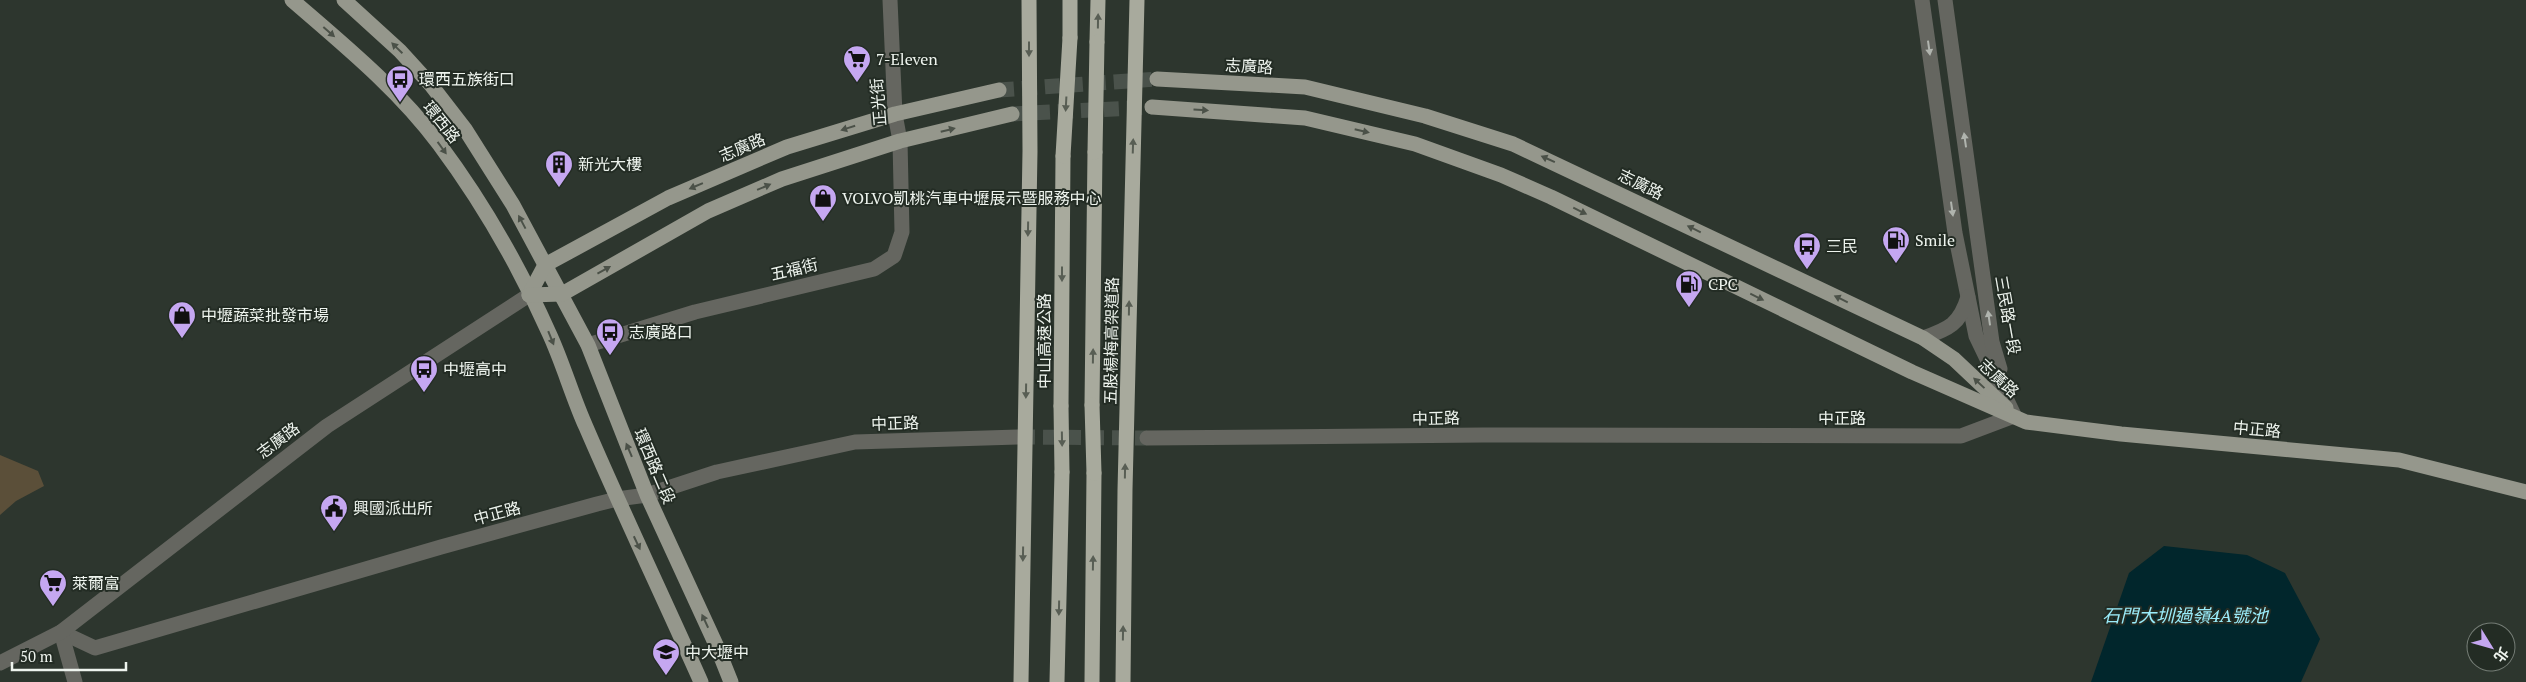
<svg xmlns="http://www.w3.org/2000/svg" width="2526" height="682" font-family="'PT Serif','Noto Sans TC',serif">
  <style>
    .green { fill: #5b4f39 }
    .water { fill: #01262c }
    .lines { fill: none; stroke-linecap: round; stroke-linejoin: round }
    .minor-tunnel { stroke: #4a524b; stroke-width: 15; stroke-dasharray: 15 8; stroke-linecap: butt }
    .major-tunnel { stroke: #4a524b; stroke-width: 15; stroke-dasharray: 15 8; stroke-linecap: butt }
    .minor { stroke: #656660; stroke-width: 15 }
    .major { stroke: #95978c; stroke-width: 15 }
    .highway { stroke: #a8aa9d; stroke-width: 15 }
    .highway-bridge { stroke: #a8aa9d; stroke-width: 15 }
    .oneway { fill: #585e54 }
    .oneway2 { fill: #4b5148 }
    .oneway3 { fill: #b0b4ae }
    .labels { text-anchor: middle; stroke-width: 4; stroke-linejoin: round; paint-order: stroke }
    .poi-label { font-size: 16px; fill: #eef4ee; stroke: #232c24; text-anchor: start }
    .street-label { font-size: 16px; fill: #eef4ee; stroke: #232c24 }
    .water-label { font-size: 18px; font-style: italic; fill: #9aecfa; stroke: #232c24 }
  </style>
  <rect width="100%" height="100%" fill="#2d362e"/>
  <path class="green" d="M0,455L38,471L44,486L16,501L0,515Z"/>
  <path class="water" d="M2164,546L2247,555L2285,573L2320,639L2301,682H2091L2129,573Z"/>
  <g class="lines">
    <path class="minor-tunnel" d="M1020,437L1147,438"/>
    <g class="major-tunnel">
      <path d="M999,90L1157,79"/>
      <path d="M1012,114L1152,107"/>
    </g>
    <g class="minor">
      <path d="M1922,0L1955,233L1976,336L2014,415"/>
      <path d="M1945,0L1992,342L2000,369"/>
      <path d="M1923,338C1949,329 1960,324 1968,297"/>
      <path d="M588,345L695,312L874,269L894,256L902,232L900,141L895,114L890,0"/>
      <path d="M1147,438L1483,435L1961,436L2014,416"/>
      <path d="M61,632L95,648L441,547L597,504L617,499L647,495L717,472L855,442L1020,437"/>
      <path d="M61,632L75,682"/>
      <path d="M0,663L61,632L327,426L529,295"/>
    </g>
    <g class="major">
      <path d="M292,0C344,45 398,89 439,144C483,203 519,266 549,333C563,363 572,396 586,427C623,513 663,597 701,682"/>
      <path d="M344,0L400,51L431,85L465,129L513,205L588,345L647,495L717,647L731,682"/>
      <path d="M1157,79L1305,87L1425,116L1513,144L1923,338L1954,359L2006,408"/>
      <path d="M1152,107L1305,118L1415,144L1501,175L1551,197L1912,372L2026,422L2121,434L2399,460L2526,492"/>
      <path d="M529,295L545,265L668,198L787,147L895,114L999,90"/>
      <path d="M529,295L562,294L708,211L782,179L900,141L1012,114"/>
    </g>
    <g class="highway">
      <path d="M1070,0V38"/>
      <path d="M1097,42L1098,0"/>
      <path d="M1092,405L1095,152"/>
      <path d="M1061,406L1063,156"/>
      <path d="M1057,682L1062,472"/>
      <path d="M1092,682L1094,473"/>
    </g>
    <g class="highway-bridge">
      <path d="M1095,152L1097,42"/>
      <path d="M1063,156L1070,38"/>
      <path d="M1092,405L1094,473"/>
      <path d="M1061,406L1062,472"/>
      <path d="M1021,682L1030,151L1029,0"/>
      <path d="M1123,682L1125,490L1137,0"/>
    </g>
  </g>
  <defs><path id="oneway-solid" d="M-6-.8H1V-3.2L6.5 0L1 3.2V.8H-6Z" transform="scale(1.25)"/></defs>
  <g class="oneway">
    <use href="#oneway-solid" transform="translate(1098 21) rotate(-89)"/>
    <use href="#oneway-solid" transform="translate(1029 49) rotate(90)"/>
    <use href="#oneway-solid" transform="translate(1066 104) rotate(93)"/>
    <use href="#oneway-solid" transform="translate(1133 146) rotate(-88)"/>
    <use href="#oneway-solid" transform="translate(1028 229) rotate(91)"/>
    <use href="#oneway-solid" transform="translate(1062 274) rotate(90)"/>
    <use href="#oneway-solid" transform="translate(1129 308) rotate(-89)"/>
    <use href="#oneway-solid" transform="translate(1093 356) rotate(-89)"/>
    <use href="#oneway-solid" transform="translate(1026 391) rotate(91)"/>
    <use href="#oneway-solid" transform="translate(1062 439) rotate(89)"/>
    <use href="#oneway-solid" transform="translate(1125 471) rotate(-89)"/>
    <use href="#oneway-solid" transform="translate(1023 554) rotate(91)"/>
    <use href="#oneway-solid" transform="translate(1093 563) rotate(-89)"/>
    <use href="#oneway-solid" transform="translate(1059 608) rotate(91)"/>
    <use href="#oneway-solid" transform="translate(1123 633) rotate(-89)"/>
  </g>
  <g class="oneway2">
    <use href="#oneway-solid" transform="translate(329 32) rotate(41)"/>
    <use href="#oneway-solid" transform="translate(397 48) rotate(-136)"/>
    <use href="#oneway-solid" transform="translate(1201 110) rotate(4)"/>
    <use href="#oneway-solid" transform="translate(848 128) rotate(163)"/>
    <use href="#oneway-solid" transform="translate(948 130) rotate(-14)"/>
    <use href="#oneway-solid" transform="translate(1362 131) rotate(13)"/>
    <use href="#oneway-solid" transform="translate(442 148) rotate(54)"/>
    <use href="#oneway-solid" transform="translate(1548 159) rotate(-156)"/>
    <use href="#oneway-solid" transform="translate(696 186) rotate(157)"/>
    <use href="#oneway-solid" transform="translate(764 187) rotate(-23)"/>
    <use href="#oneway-solid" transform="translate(1580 211) rotate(26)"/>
    <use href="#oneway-solid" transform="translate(522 222) rotate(-118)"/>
    <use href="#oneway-solid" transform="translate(1694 229) rotate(-154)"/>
    <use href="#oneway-solid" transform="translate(604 270) rotate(-29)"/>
    <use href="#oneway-solid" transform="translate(1757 297) rotate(26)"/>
    <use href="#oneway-solid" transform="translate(1841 299) rotate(-154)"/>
    <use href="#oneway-solid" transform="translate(551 338) rotate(68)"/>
    <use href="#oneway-solid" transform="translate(1979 383) rotate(-137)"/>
    <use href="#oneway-solid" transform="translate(629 450) rotate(-113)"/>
    <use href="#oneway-solid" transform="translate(637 543) rotate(65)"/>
    <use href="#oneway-solid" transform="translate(705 621) rotate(-115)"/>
  </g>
  <g class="oneway3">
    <use href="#oneway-solid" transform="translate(1929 48) rotate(82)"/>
    <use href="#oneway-solid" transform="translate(1965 140) rotate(-98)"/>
    <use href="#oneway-solid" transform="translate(1952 209) rotate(82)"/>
    <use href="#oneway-solid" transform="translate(1989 318) rotate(-98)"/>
  </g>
  <defs>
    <g id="supermarket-pin" transform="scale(1.4375)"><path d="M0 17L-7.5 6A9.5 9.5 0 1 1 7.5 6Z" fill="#c5a7f1" stroke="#232c24"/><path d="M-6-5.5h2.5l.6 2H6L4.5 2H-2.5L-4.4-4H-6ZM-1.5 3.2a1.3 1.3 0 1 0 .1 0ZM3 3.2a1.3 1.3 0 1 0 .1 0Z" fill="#111"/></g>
    <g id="bus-pin" transform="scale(1.4375)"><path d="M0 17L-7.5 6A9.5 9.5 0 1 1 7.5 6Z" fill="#c5a7f1" stroke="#232c24"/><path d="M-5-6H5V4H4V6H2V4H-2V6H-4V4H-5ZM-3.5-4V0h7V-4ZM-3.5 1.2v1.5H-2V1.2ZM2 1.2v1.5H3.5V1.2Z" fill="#111"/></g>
    <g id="building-pin" transform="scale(1.4375)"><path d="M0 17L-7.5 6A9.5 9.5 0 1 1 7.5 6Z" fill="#c5a7f1" stroke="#232c24"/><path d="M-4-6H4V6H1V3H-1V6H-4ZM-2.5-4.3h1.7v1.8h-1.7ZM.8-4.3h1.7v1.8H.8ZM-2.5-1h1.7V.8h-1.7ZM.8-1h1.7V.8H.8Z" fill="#111"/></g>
    <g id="shop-pin" transform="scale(1.4375)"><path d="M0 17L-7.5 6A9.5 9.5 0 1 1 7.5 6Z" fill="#c5a7f1" stroke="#232c24"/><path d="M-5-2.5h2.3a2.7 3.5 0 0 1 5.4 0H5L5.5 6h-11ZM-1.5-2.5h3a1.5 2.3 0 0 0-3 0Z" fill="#111"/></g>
    <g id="fuel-pin" transform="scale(1.4375)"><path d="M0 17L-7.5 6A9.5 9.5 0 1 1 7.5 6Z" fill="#c5a7f1" stroke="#232c24"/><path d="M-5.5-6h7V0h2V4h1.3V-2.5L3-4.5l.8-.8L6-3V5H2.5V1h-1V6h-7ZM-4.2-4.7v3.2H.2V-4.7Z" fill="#111"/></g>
    <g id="civic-pin" transform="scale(1.4375)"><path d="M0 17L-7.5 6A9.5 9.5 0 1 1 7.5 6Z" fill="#c5a7f1" stroke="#232c24"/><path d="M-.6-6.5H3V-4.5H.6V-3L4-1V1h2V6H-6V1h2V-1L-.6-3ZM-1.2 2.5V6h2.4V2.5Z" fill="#111"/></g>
    <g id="school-pin" transform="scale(1.4375)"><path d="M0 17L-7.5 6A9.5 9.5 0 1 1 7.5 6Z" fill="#c5a7f1" stroke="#232c24"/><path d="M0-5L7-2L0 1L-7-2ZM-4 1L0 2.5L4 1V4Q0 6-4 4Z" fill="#111"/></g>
  </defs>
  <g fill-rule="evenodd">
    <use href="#supermarket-pin" x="857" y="59"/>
    <use href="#bus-pin" x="400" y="79"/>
    <use href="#building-pin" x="559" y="164"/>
    <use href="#shop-pin" x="823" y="198"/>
    <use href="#fuel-pin" x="1896" y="240"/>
    <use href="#bus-pin" x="1807" y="246"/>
    <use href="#fuel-pin" x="1689" y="284"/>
    <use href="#shop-pin" x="182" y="315"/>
    <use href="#bus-pin" x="610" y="332"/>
    <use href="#bus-pin" x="424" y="369"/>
    <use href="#civic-pin" x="334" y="508"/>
    <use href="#supermarket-pin" x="53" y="583"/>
    <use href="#school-pin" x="666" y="652"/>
  </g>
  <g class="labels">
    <g class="poi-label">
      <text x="876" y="65">7-Eleven</text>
      <text x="419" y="85">環西五族街口</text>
      <text x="578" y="170">新光大樓</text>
      <text x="842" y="204">VOLVO凱桃汽車中壢展示暨服務中心</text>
      <text x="1915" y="246">Smile</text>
      <text x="1826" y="252">三民</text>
      <text x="1708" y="290">CPC</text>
      <text x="201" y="321">中壢蔬菜批發市場</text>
      <text x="629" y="338">志廣路口</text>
      <text x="443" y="375">中壢高中</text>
      <text x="353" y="514">興國派出所</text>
      <text x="72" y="589">萊爾富</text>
      <text x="685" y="658">中大壢中</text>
    </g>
    <g class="street-label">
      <text transform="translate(1249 66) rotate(3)" y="6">志廣路</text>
      <text transform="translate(878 102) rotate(-95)" y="6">正光街</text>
      <text transform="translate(442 122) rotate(51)" y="6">環西路</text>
      <text transform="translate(742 147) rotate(-23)" y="6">志廣路</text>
      <text transform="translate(1641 184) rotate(26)" y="6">志廣路</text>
      <text transform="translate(794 269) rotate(-13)" y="6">五福街</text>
      <text transform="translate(2008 315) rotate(80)" y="6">三民路一段</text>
      <text transform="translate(1044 341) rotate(-90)" y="6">中山高速公路</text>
      <text transform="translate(1111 341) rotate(-89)" y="6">五股楊梅高架道路</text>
      <text transform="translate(1999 378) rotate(43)" y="6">志廣路</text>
      <text transform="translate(1436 418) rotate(-1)" y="6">中正路</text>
      <text x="1842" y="424">中正路</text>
      <text transform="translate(895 423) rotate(-2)" y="6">中正路</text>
      <text transform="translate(2257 429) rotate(5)" y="6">中正路</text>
      <text transform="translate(278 440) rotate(-37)" y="6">志廣路</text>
      <text transform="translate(655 466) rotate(67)" y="6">環西路二段</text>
      <text transform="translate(497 513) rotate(-15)" y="6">中正路</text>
    </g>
    <g class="water-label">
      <text x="2185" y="622">石門大圳過嶺4A號池</text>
    </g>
  </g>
  <g transform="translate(2491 647) rotate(127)"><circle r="24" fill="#232c24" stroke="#747c75"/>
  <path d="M0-4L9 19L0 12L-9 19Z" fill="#c5a7f1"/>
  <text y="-8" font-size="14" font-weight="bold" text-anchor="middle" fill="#eef4ee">北</text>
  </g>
  <path d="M12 662v8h114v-8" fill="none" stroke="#eef4ee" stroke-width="2.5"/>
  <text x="20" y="662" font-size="15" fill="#eef4ee" stroke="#232c24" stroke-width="4" paint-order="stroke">50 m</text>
</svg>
